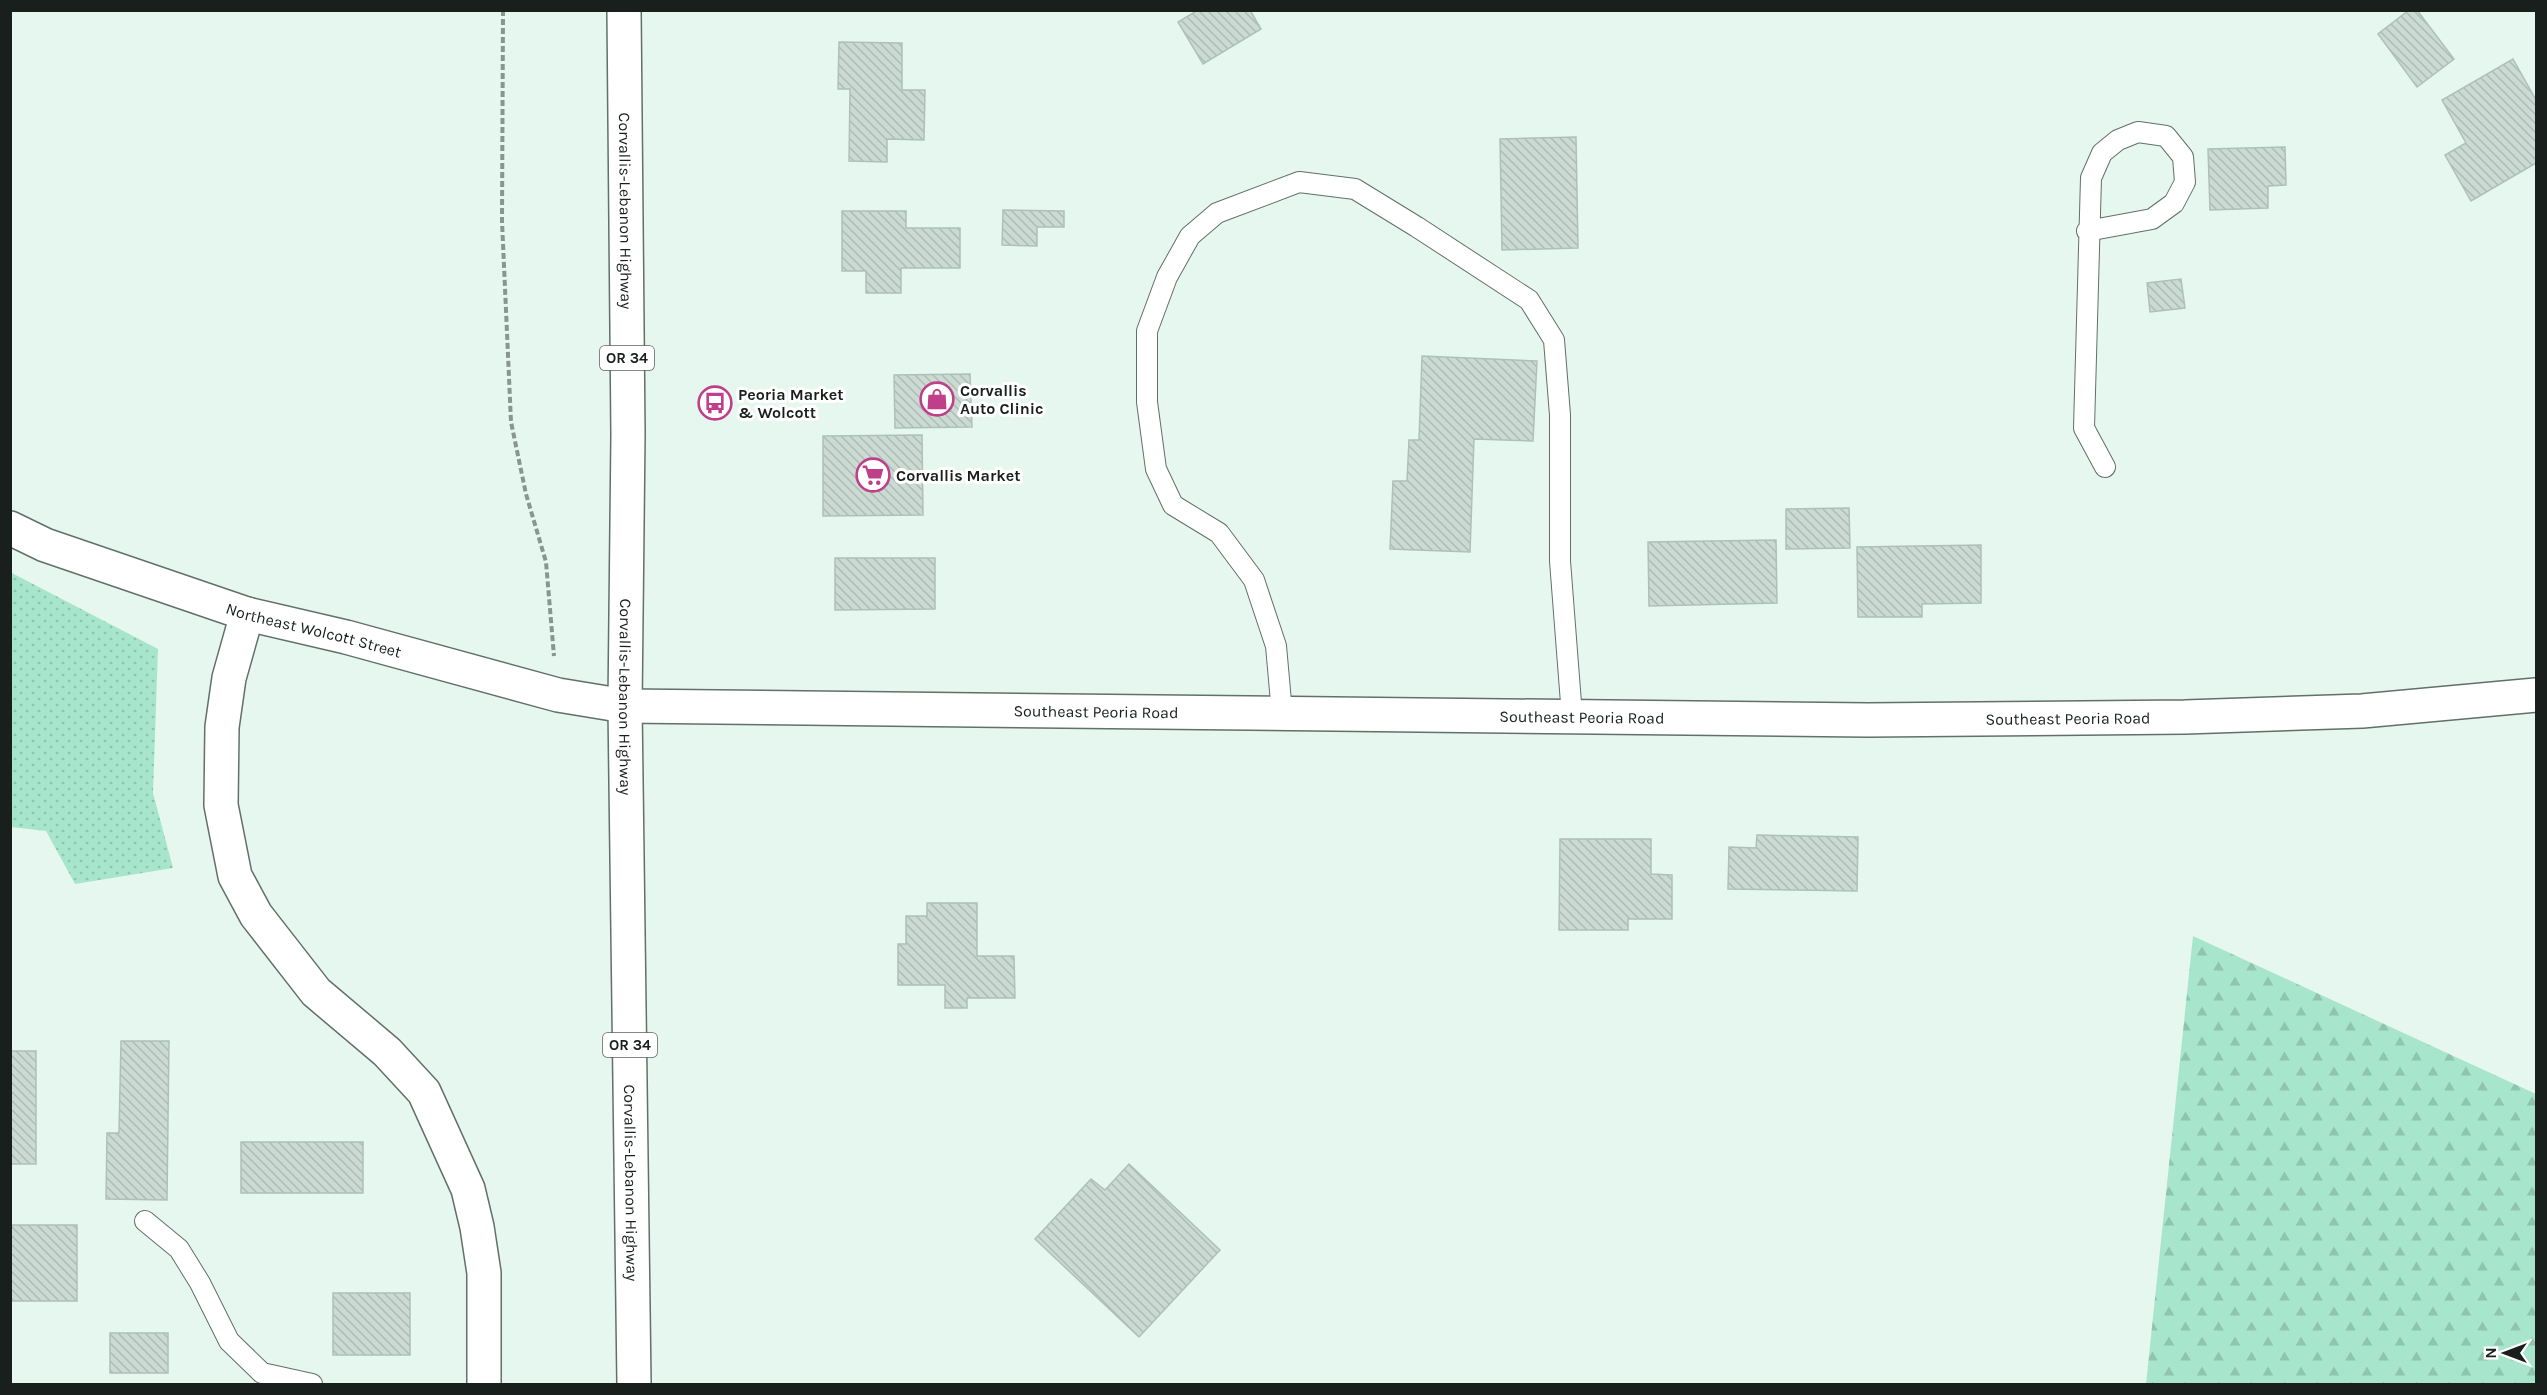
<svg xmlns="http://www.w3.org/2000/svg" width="2547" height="1395" font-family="Karla,sans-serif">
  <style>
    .grass { fill: url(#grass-dots) }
    .forest { fill: url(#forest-firs) }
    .building { fill: url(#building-back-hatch); stroke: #afc0b9; stroke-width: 1.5 }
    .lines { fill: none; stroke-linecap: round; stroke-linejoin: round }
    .service-casing { stroke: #61706a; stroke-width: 22 }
    .minor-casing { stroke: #61706a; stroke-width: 36 }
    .secondary-casing { stroke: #61706a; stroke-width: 36 }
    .trunk-casing { stroke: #61706a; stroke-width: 36 }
    .path { stroke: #89958f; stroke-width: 4; stroke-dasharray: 6 3; stroke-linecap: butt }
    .service { stroke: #fff; stroke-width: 20 }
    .minor { stroke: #fff; stroke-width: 33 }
    .secondary { stroke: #fff; stroke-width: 33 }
    .trunk { stroke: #fff; stroke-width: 33 }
    .labels { text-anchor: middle; stroke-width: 6; stroke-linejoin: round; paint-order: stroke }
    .shield { fill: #fff; stroke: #5e6260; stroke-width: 1.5 }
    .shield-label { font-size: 15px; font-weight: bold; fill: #191f1c }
    .street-label { font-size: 16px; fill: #191f1c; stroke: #fff }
    .poi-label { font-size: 16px; font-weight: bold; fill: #191f1c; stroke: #fff; text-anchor: start }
  </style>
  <defs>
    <pattern id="grass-dots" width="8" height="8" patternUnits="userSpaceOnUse" patternTransform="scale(1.5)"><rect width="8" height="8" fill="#a7e5cc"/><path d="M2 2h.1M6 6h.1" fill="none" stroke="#8fc4af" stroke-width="1.8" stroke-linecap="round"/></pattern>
    <pattern id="forest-firs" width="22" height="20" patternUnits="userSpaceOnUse" patternTransform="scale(1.5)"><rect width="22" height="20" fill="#a7e5cc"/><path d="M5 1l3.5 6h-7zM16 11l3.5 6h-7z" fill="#8fc4af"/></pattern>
    <pattern id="building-back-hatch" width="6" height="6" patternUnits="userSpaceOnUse" patternTransform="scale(1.5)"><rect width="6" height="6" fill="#cbdbd4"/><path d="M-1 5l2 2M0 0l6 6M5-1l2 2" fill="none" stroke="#aebcb5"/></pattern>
  </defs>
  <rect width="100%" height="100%" fill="#e6f7ef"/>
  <path class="grass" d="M10,572L158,649L153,793L173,868L75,884L46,831L11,827Z"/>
  <path class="forest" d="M2193,936L2536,1094V1384H2146Z"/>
  <g class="building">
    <path d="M1198,10H1250L1261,29L1203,64L1178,22Z"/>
    <path d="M2409,10H2417L2454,59L2417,87L2378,34Z"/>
    <path d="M839,42L902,43V90H925L924,140L887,139V162L849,161L850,89H838Z"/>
    <path d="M2513,59L2536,100V163L2471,201L2445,155L2466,143L2442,100Z"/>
    <path d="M1576,137L1578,248L1502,250L1500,139Z"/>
    <path d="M2285,147L2286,185L2268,186V208L2210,210L2208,149Z"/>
    <path d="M1003,210L1064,211V227H1037V246L1002,245Z"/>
    <path d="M842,211H906V228H960V268H901V293H866V271H842Z"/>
    <path d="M2181,279L2185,308L2150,312L2147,283Z"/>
    <path d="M1422,356L1537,361L1533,441L1474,439L1470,552L1390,549L1393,481H1407L1409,440H1419Z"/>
    <path d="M970,374L972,427L895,428L894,375Z"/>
    <path d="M922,435L923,515L823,516V436Z"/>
    <path d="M1849,508L1850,548L1786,549V509Z"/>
    <path d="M1776,540L1777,603L1649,606L1648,542Z"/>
    <path d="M1981,545V603L1922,604V617H1858L1857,547Z"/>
    <path d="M835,558H935V609L835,610Z"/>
    <path d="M1757,835L1858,837L1857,891L1728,889L1729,847L1756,848Z"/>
    <path d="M1560,839H1651V874L1672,875V919H1628V930H1559Z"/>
    <path d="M927,903H977V956H1014L1015,998H967V1008H945V985H898V944H906V916H927Z"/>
    <path d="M121,1041H169L167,1200L106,1199L107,1133H119Z"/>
    <rect x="10" y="1051" width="26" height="113"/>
    <rect x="241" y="1142" width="122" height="51"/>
    <path d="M1129,1164L1220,1250L1139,1337L1035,1239L1091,1179L1105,1190Z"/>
    <rect x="10" y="1225" width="67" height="76"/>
    <rect x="333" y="1293" width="77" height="62"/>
    <rect x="110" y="1333" width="58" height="40"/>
  </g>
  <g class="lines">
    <g class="service-casing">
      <g id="service">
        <path d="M2087,231L2152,219L2174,203L2185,182L2183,157L2166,136L2138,132L2118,140L2102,153L2091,178L2084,428L2105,467"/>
        <path d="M1282,713L1276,646L1254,580L1219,533L1173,505L1156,469L1147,402V331L1167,277L1190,236L1217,213L1299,182L1355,189L1417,227L1529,300L1554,340L1560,415V561L1572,716"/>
        <path d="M145,1221L179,1249L200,1283L229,1341L262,1373L312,1384"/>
      </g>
    </g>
    <g class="minor-casing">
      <g id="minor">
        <path id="s1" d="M10,528L45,545L247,614L346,637L558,695L625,706"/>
        <path d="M247,614L229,678L222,727L221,805L235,876L256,915L316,992L387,1052L424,1092L468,1189L477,1227L484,1273V1384"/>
      </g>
    </g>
    <g class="secondary-casing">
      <g id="secondary">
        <path id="s2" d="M625,706L1868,720L2185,717L2362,711L2536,695"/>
      </g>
    </g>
    <g class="trunk-casing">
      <g id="trunk">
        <path id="s3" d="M624,10L628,434L625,706L634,1384"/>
      </g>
    </g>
    <path class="path" d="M503,10L502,221L511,422L526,494L546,562L554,656"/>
    <use href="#service" class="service"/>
    <use href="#minor" class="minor"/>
    <use href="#secondary" class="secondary"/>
    <use href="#trunk" class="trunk"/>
  </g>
  <defs>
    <g id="shop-ring" transform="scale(1.725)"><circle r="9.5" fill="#fff" stroke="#bf3f8a" stroke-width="1.5"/><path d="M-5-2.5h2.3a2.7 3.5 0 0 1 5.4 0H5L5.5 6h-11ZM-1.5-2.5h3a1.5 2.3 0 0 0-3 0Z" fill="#bf3f8a"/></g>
    <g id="bus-ring" transform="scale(1.725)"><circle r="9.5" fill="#fff" stroke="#bf3f8a" stroke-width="1.5"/><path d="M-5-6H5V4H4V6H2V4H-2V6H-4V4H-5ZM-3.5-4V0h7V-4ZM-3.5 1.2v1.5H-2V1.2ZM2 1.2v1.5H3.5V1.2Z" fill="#bf3f8a"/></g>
    <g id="supermarket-ring" transform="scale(1.725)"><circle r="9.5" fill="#fff" stroke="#bf3f8a" stroke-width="1.5"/><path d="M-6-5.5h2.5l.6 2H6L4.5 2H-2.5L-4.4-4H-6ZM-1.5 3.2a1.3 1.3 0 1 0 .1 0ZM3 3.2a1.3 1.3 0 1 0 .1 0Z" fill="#bf3f8a"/></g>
  </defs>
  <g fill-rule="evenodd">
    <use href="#shop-ring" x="937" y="399"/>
    <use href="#bus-ring" x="715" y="403"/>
    <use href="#supermarket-ring" x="873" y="475"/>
  </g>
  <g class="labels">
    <g class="shield">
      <rect x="600" y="346" width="54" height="24" rx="4.5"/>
      <rect x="603" y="1033" width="54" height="24" rx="4.5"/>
    </g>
    <g class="shield-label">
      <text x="627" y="363">OR 34</text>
      <text x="630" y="1050">OR 34</text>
    </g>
    <g class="street-label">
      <text dy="6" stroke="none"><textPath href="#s3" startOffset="201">Corvallis-Lebanon Highway</textPath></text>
      <text dy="6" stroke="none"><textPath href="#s1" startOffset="321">Northeast Wolcott Street</textPath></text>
      <text dy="6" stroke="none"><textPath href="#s3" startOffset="687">Corvallis-Lebanon Highway</textPath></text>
      <text dy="6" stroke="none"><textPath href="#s2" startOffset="471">Southeast Peoria Road</textPath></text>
      <text dy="6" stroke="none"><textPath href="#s2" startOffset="957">Southeast Peoria Road</textPath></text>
      <text dy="6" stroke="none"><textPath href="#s2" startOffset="1443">Southeast Peoria Road</textPath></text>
      <text dy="6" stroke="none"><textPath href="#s3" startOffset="1173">Corvallis-Lebanon Highway</textPath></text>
    </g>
    <g class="poi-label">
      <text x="960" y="396">Corvallis<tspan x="960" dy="18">Auto Clinic</tspan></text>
      <text x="738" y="400">Peoria Market<tspan x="738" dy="18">&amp; Wolcott</tspan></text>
      <text x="896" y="481">Corvallis Market</text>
    </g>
  </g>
  <rect width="2547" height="1395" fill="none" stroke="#191f1c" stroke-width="24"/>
  <g transform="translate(2505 1353) rotate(270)" stroke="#ffffff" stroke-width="4.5" paint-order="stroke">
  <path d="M0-4.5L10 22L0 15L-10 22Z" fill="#191f1c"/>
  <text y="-9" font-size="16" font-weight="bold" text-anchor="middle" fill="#191f1c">N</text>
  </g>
</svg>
